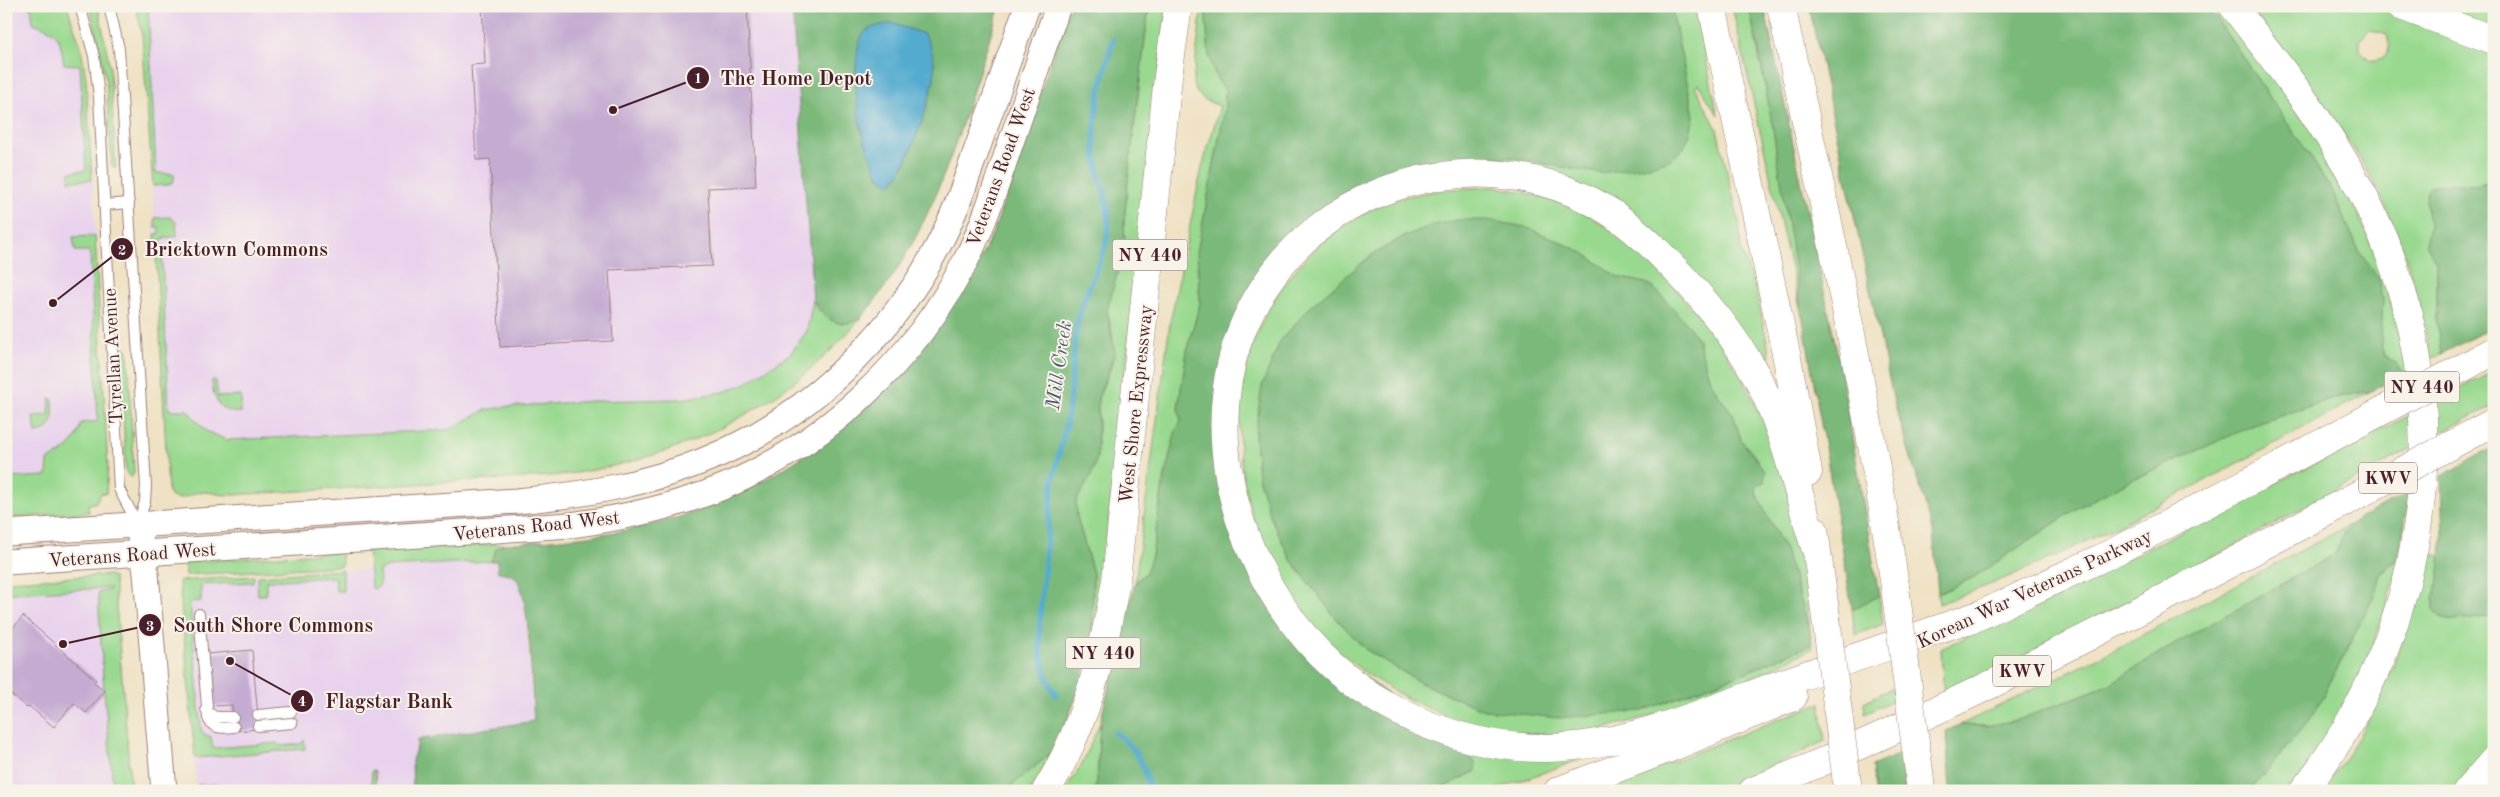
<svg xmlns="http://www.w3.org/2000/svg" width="2500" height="797" font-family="'Old Standard TT',serif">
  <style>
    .built { fill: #e9d2ed }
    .green { fill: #99d98f; stroke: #727c5d; fill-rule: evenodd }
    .forest { fill: #7ab97a; stroke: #626c52; fill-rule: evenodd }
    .water { fill: #53abd0; stroke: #4e657e }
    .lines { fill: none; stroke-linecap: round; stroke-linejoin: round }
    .stream { stroke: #53abd0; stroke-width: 5.5 }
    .building { fill: #c4abd2 }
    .service-casing { stroke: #9c8077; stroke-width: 12 }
    .tertiary-casing { stroke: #9c8077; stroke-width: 27 }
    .motorway-casing { stroke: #9c8077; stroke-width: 29 }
    .service { stroke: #fff; stroke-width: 10 }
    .tertiary { stroke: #fff; stroke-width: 25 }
    .motorway { stroke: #fff; stroke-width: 28 }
    .motorway-bridge-casing { stroke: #9c8077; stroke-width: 29; stroke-linecap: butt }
    .motorway-bridge { stroke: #fff; stroke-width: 28 }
    .labels { text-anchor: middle; stroke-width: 4; stroke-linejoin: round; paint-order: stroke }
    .shield { fill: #f7f3e8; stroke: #7e5f64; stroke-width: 1 }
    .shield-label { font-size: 18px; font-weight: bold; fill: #4a1f2b }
    .street-label { font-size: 19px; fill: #4a1f2b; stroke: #f7f3e8 }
    .water-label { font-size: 20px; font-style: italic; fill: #4e576d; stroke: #f7f3e8 }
    .leader { fill: none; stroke: #4a1f2b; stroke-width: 2 }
    .callout-dot { fill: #4a1f2b; stroke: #f7f3e8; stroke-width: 2 }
    .mark-label { font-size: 15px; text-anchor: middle; font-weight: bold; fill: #fff }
    .callout-label { font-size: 20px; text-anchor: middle; font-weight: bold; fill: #4a1f2b; stroke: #f7f3e8; stroke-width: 4; stroke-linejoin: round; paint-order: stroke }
  </style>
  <rect width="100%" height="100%" fill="#f7f3e8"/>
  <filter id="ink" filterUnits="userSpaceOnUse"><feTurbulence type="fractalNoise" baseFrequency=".02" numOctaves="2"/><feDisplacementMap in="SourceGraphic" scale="10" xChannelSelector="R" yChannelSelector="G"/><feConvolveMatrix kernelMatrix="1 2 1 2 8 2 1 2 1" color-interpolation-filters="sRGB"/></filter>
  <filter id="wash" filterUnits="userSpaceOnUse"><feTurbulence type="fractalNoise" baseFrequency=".0096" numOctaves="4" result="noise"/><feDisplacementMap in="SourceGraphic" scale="20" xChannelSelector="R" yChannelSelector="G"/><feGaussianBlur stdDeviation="1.12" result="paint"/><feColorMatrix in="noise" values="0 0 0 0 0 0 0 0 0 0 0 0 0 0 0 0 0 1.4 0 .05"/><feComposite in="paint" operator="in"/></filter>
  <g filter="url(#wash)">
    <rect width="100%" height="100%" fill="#efe1c3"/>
    <g class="built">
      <path d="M6,6H67L81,48L89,109L105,421L80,431L64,451L49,459L46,463L47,476L6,478Z"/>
      <path d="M136,6H792L813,300L807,331L790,354L746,383L724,392L682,399L592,401L504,407L486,410L448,430L241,440L215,436L199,425L187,410L165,411L146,79L142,35Z"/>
      <path d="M497,561L507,573L519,582L525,606L534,721L416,740L418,743L412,760L413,791H197L179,581Z"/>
      <path d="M109,575L114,578L131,791H6V581Z"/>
    </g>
    <g class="green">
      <path d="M6,6H67L81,48L86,79L92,180L69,181L70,172L86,170L80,65L64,64C59,37 61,32 33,23L31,7Z"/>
      <path d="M90,6H98L110,68L116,168L112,166L106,79Z"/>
      <path d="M136,6H148L156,173L174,174V181L168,185L153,186L142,35Z"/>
      <path d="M1149,6H1167L1102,577L1092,637L1093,573L1077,517L1076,501L1091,476L1098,437V398L1112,365L1113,337L1107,310L1125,245L1124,222L1130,161Z"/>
      <path d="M1202,6H1205L1209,56L1216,77L1225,90V108L1197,252L1200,304L1188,345L1178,408L1181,421L1175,434L1163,485L1152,556L1146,572L1135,583L1170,323L1202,167L1220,106C1207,101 1197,98 1193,84Z"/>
      <path d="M1671,6H1694L1718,115L1698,84L1695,86L1717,129L1739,222L1741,249L1757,295L1773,370V381L1650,231L1457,164L1510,157L1577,170L1650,166L1669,160L1683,149L1690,134L1694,116Z"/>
      <path d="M1732,6H1749L1751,17L1774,130L1802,317Z"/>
      <path d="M2203,6H2220L2330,156L2383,268L2408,371L2403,374C2397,363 2386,359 2381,347L2379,280L2360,253L2332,191L2310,156L2215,17Z"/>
      <path d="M2247,6H2379L2415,22L2494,49V178C2480,188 2460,185 2444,184L2426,201L2429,225L2426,244L2437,264V324L2441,354L2431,359C2419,295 2401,230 2368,172C2333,113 2289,60 2247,6ZM2370,30L2385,33C2395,46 2387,62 2370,60L2360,50V40Z"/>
      <path d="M2423,6L2494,7V32Z"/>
      <path d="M1496,187C1523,192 1550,198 1576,209C1596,218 1615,233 1632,247C1704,308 1757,387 1785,477C1789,490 1790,504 1793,518C1800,555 1806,592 1810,630L1785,550L1756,493L1758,460L1741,440L1733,414L1718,395L1709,378L1698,340L1687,324L1656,290L1646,283L1618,277L1585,254L1555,239L1432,225L1403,237L1369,257L1255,434L1258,477L1271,518L1291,560L1335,617L1365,649L1421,683L1484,710L1642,711L1749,671L1812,644L1813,648C1752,679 1690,706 1624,723C1611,726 1597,732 1584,733C1532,739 1473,729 1425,707C1384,688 1347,663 1317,630C1236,541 1211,399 1277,295C1301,257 1339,223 1381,205C1418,190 1457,188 1496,187Z"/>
      <path d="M170,217L176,222L177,236L161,239L169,410H187L206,431L227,440L448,430L486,410L504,407L592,401L681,399L724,392L746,383L790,354L807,331L813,300L818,310L853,322L863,315C789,407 675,462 560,475C522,479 484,480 447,482C374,487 301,491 228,495C219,495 212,492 204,492C192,491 183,503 170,496L168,491L155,234H159V227H155V218Z"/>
      <path d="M95,236L108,468L106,494L101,493L96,502L88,505L89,512L6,518V478L47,476L48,460C65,452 77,443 81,423L98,421L90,251H75L73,237Z"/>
      <path d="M126,348L128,352L134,473L131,478L126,472L120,353L122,348Z"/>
      <path d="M2494,370V405L2438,434L2435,402Z"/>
      <path d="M214,379L216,381L218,397L241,396V412C220,415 213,399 212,381Z"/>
      <path d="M2371,391C2292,434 2214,477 2133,518C2070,550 2006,580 1939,604L1938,594L1974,577L2079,507L2129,481L2254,425L2333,398Z"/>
      <path d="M50,398L53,400C54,416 55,431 36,433L33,416L49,415Z"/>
      <path d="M2412,414L2414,447L2226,550L1944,697L1941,649L2036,605Z"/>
      <path d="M2353,523C2342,534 2343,541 2335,554L2154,656L2110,684L2021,719L1988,726L1960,725L2110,652Z"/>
      <path d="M504,544L496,549L491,561L389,567L379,570L380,585L374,589L371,587L368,550Z"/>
      <path d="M341,552L342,566L186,575L185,562Z"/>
      <path d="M2404,552L2363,677L2306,771L2289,791H2250L2312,717L2346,652L2374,595L2380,575Z"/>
      <path d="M2427,553L2441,556L2434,610C2448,630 2474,616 2494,616V740L2453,791H2321C2378,721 2407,639 2427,553Z"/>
      <path d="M343,570V591H336L335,577L266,581V595H258L257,576Z"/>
      <path d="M109,575L114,578L131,791H113V783L104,692L98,592L110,590V588L12,593L6,595V581Z"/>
      <path d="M254,576L253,582L201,585V601L190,602L201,729L204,734L211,737L213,748L277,743L280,746L301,744L304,740L305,749L195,758L179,581Z"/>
      <path d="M1879,596L1883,624L1855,635L1852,609Z"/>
      <path d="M1892,688L1893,700L1865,714L1864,702Z"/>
      <path d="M1820,703L1825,741L1717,791H1598Z"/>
      <path d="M1100,723L1097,783L1093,791H1065L1082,764Z"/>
      <path d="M1059,742L1030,791H1005L1049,755Z"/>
      <path d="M1461,748L1577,755L1579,760L1491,791H1436L1476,771Z"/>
      <path d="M372,770L375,772L376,791H322L371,786Z"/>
      <path d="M220,784L222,791H197V785Z"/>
    </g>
    <g class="forest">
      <path d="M792,6H1000C968,102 940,219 876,299C870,307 862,319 852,322C832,328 823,314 813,300ZM856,66L934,78L904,168L878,176L860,122Z"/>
      <path d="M1070,6H1149L1130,161L1124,222L1125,245L1107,310L1115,353L1098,398L1097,458L1091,476L1076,501L1077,517L1093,573L1092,637L1082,681L1059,742L1049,755L1005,791H413L412,760L418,743L416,740L534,721C532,693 530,602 518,581C514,574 506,573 498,572L497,561H491L496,549L504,544C565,539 636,534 694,512C826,463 931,364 991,237C1000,217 1006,194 1013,173C1033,117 1050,61 1070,6Z"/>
      <path d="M1205,6H1671L1694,116L1690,134L1683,149L1669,160L1650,166L1601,173L1577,170L1510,157L1481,159L1457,164L1306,226L1218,388L1267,604L1471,756L1475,763L1476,771L1436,791H1093L1097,783L1100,723L1135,584L1146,572L1152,556L1163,485L1175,433L1181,421L1178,408L1188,345L1200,304L1197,252L1225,108V90L1216,77L1209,56Z"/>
      <path d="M1749,6H1764L1841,371L1879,596L1852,609C1837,512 1819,415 1803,319C1785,214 1773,110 1749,6Z"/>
      <path d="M1809,6H2203L2215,17L2310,156L2332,191L2360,253L2379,279L2383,299L2381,347L2385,356L2397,364L2403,374L2371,391L2333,398L2254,425L2129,481L2079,507L1974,577L1938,594L1933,530L1894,402Z"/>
      <path d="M2494,178V326L2441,354L2437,324V264L2426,244L2429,225L2426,201L2427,189C2446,176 2474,193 2494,178Z"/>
      <path d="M1458,220H1488L1525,227L1555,239L1585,254L1618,277L1646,283L1656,290L1687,324L1698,340L1709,378L1718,395L1733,414L1741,440L1765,471L1764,482L1757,486L1756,493L1785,550L1810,630L1812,644L1749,671L1642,711L1558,718L1484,710L1421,683L1365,649L1335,617L1291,560L1271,518L1258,477L1255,434L1262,386L1280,341L1312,305L1369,257L1403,237L1432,225Z"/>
      <path d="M2494,447V616C2474,616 2448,630 2434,610L2443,539L2441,476Z"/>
      <path d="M2411,492L2398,559L2388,565L2380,575L2374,595L2346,652L2312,717L2250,791H1950L1946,731L1960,725L1988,726L2021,719L2110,684L2154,656L2335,554C2340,546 2341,537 2344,532C2356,516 2393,502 2411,492Z"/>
      <path d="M1900,754L1905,791H1875L1872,766Z"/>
    </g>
    <path class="water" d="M891,23L924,34C932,47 936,62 934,78C931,98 906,174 891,184L878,176C872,159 863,140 860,122C856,104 851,43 866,31C873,26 882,25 891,23Z"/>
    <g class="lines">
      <g class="stream">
        <path d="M1056,695C1032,659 1040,615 1044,574C1047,542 1049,509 1054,476C1058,455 1065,435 1068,414C1074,380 1071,345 1080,312C1088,284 1105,260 1108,230C1111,205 1100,183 1096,159C1090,121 1103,77 1113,40"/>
        <path d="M1115,733C1137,747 1144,766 1150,791"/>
      </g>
    </g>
    <g id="blocks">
      <g class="building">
        <path d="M482,6H747L756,186L708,188L712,266L609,270L613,341L500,347L490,159L476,160L471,65L485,64Z"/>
        <path d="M23,616L96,680L94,682L105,691L86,713L74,703L54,727L29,706L27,708L6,690V636Z"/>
        <path d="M252,650L259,729L235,731L232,705L211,706L207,654Z"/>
      </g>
    </g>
  </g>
  <g filter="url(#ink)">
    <use href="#blocks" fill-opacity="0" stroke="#9c8077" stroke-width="1"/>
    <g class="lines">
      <g class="service-casing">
        <g id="service">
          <path d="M80,6L94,56L99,96L119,489L137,523"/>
          <path d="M109,6L119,49L146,486L145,502L138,523"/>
          <path d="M104,205L129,203"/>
          <path d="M199,614L208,718C213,730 223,728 234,727"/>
          <path d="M206,709L208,713L216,717H233"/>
          <path d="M258,715L291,712"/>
          <path d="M258,726L292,723"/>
        </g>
      </g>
      <g class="tertiary-casing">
        <g id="tertiary">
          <path d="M6,533L517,501C581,495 645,485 705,460C803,421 890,339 938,246C955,214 966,180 978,146C995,99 1011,53 1027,6"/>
          <path d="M140,537L146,573L164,791"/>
          <path d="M6,562L571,525C623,518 674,507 723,487C826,444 916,359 966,260C984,224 996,186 1009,148C1025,101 1041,54 1058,6"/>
        </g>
      </g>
      <g class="motorway-casing">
        <g id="motorway">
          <path d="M1712,6L1788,363L1808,472"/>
          <path d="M1781,6C1823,199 1867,392 1895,587"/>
          <path d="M2233,6C2284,72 2335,136 2371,211C2462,399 2432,629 2303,791"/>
          <path d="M2401,6L2494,40"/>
          <path d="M1814,530L1826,618"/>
          <path d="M1815,547C1796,489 1785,429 1756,375C1733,333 1702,296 1668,262C1646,239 1622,217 1593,202C1473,139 1319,184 1254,304C1195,413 1230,552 1309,642C1367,708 1459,749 1547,748C1630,746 1709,710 1786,682C1852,658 1919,636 1985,613"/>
          <path d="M1968,621L2112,553L2279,466"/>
          <path d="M1919,772L1921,791"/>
          <path d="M1046,791C1086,726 1103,654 1116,580L1168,76L1178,6"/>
          <path d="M1558,791L1665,750L1793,697"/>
          <path d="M1753,791C1935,716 2110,628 2283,535"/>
          <path d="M2467,791L2494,760"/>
        </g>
      </g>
      <use href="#service" class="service"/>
      <use href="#tertiary" class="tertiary"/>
      <use href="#motorway" class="motorway"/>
      <g class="motorway-bridge-casing">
        <g id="motorway-bridge">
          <path d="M2279,466L2494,351"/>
          <path d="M2283,535L2494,422"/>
          <path d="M1895,587L1919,772"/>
          <path d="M1826,618L1848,791"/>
        </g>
      </g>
      <use href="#motorway-bridge" class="motorway-bridge"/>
    </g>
  </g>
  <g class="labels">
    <g class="shield">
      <rect x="1112.5" y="239.5" width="75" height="31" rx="4"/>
      <rect x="2384.5" y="371.5" width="75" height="31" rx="4"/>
      <rect x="2359" y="462.5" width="58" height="31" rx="4"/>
      <rect x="1065.5" y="637.5" width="75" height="31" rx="4"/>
      <rect x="1993" y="655.5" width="58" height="31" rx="4"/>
    </g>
    <g class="shield-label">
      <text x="1150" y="261">NY 440</text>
      <text x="2422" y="393">NY 440</text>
      <text x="2388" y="484">KWV</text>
      <text x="1103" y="659">NY 440</text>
      <text x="2022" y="677">KWV</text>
    </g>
    <g class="street-label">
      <text transform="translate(1000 167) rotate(-70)" y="7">Veterans Road West</text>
      <text transform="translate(112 356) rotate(-93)" y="7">Tyrellan Avenue</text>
      <text transform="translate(1135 404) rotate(-84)" y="7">West Shore Expressway</text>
      <text transform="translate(536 525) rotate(-6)" y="7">Veterans Road West</text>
      <text transform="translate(132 554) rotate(-4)" y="7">Veterans Road West</text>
      <text transform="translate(2034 588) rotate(-25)" y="7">Korean War Veterans Parkway</text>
    </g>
    <g class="water-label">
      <text transform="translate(1058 365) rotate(-82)" y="7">Mill Creek</text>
    </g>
  </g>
  <path class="leader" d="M613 110L698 78M53 303L122 249M63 644L150 625M230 661L302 701"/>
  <g class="callout-dot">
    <circle cx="613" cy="110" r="5"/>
    <circle cx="53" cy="303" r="5"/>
    <circle cx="63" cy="644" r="5"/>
    <circle cx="230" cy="661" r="5"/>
    <circle cx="698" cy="78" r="12"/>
    <circle cx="122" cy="249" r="12"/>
    <circle cx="150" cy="625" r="12"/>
    <circle cx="302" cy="701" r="12"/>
  </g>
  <g class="mark-label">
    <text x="698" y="83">1</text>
    <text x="122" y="255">2</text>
    <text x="150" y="631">3</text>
    <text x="302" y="706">4</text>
  </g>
  <g class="callout-label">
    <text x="796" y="85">The Home Depot</text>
    <text x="236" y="256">Bricktown Commons</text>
    <text x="273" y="632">South Shore Commons</text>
    <text x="389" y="708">Flagstar Bank</text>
  </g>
  <rect width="2500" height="797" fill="none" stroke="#f7f3e8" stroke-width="25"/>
</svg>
